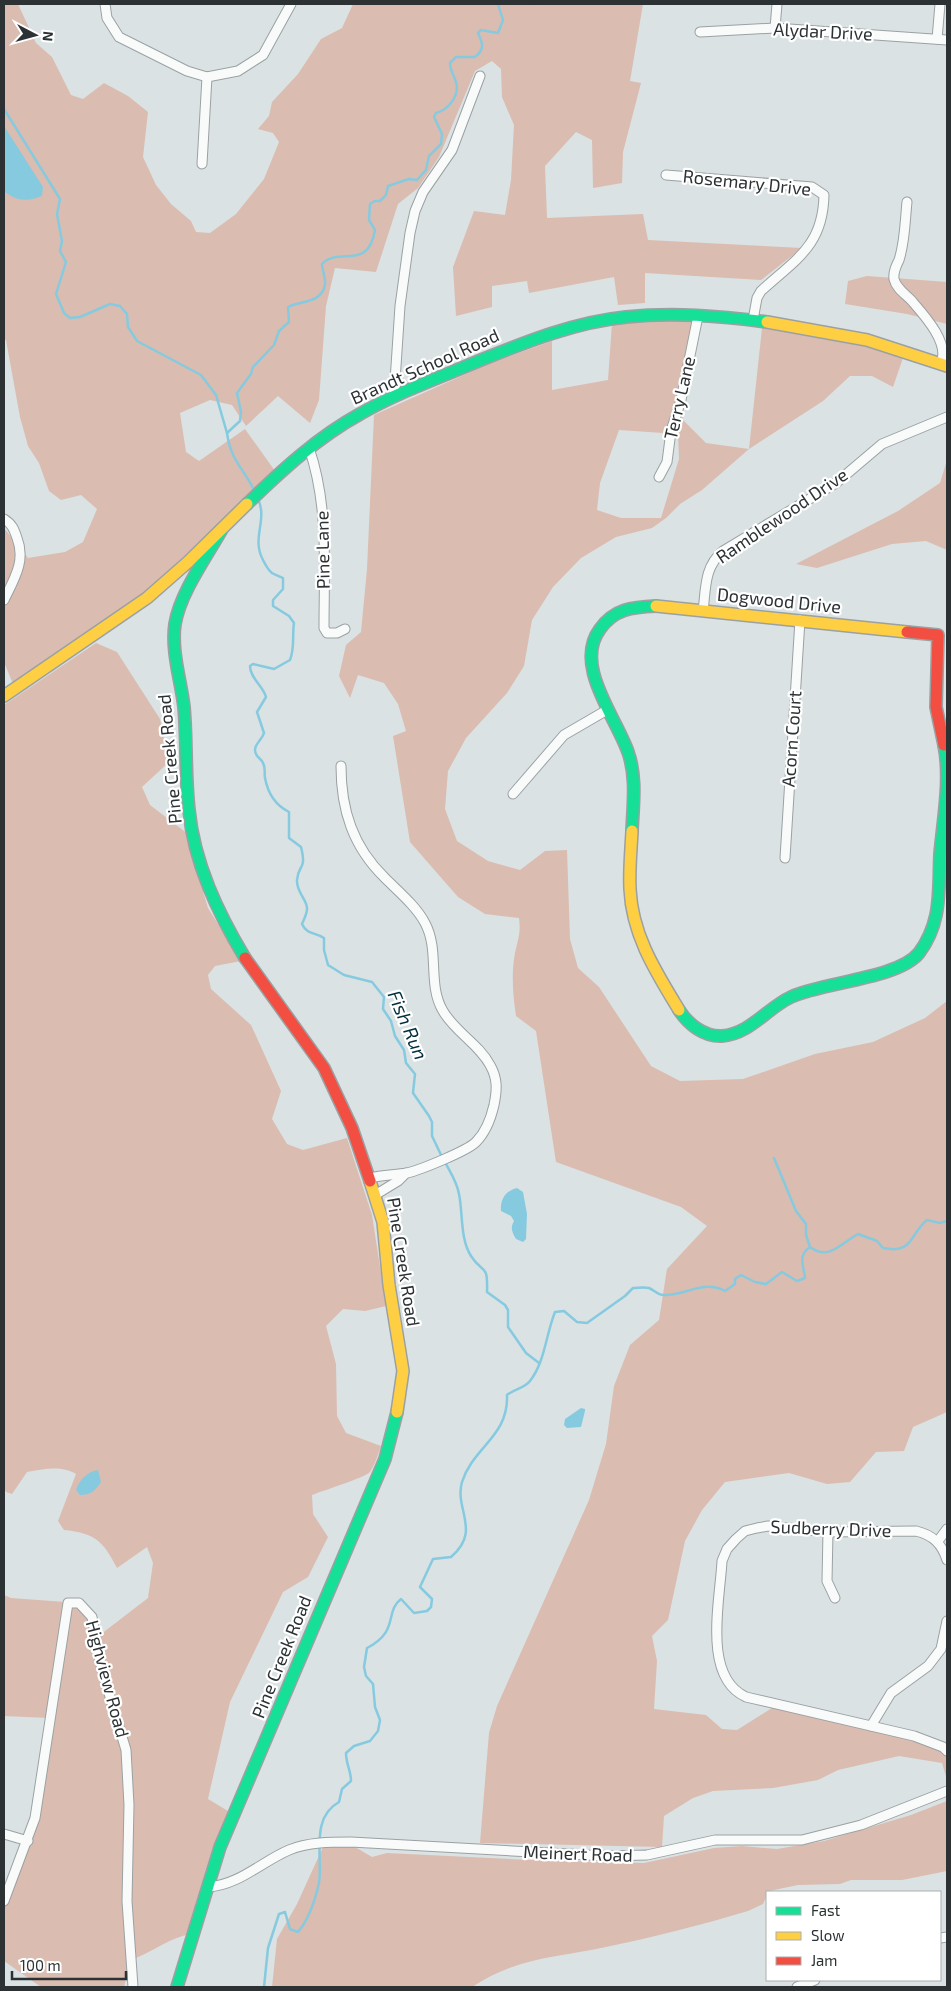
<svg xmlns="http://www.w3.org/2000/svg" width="951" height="1991" font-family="'Exo 2',sans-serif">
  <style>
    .green { fill: #dbbcb0; fill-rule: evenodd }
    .water { fill: #86cae0 }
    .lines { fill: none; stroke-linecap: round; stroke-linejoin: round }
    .stream { stroke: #86cae0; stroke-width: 2.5 }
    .street-casing { stroke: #9ba1a3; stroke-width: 11 }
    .fast-casing { stroke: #9ba1a3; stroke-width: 14 }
    .slow-casing { stroke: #9ba1a3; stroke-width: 14 }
    .jam-casing { stroke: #9ba1a3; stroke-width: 14 }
    .street { stroke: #f9fbfb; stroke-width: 9 }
    .fast { stroke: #16e098; stroke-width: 11 }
    .slow { stroke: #ffcf43; stroke-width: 11 }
    .jam { stroke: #f24e42; stroke-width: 11 }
    .labels { text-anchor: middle; stroke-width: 4.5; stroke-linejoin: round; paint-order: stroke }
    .street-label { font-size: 18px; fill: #2c3234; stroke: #fff }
    .water-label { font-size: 19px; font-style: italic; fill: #012f3c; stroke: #fff }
  </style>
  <rect width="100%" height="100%" fill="#dae2e4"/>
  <g class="green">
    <path d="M4,4H18L36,43L52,57L71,95L83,99L104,83L128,96L148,112L143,157L156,185L171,204L191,221L196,232L210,233L236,214L264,179L279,142L273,133L258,129L269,116L272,102L298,74L321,39L342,28L353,4H643L630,81L641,83L623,152L622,183L593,188L592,140L576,132L545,166L547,218L643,214L648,240L802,248L761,280L645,273V303L618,305L614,277L529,293L527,281L492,286V307L456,316L453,267L474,211L505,215L511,180L514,125L502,97L501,69L492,61L475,71L439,157L418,188L398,204L376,272L335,268L326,306L319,400L310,423L278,396L246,426L232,405L210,400L180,413L186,452L199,461L245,429L275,471L143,595L13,684L4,662V528L28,558L65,552L83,542L97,509L81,495L61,500L49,491L39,463L28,446L20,417L6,340L4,339Z"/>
    <path d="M867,276L947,282V324L907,314L845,304L848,281Z"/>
    <path d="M660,320L695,321L680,395L683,420L706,443L749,449L762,328L836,336L904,355L893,387L872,376H850L823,401L749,449L702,490L680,504L666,518L652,528L616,537L581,558L553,587L532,620L524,666L507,693L466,738L448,771L445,809L457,841L488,861L520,870L545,851L567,850L570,939L578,968L599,987L651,1066L680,1081L743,1079L815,1054L873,1042L925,1018L947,1001V1412L913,1427L904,1451L876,1452L850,1482L827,1484L789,1473L725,1482L702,1510L685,1541L668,1620L652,1636L657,1661L654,1709L706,1715L722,1729L737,1730L772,1708C802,1714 932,1738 947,1755V1780L942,1763L899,1756L838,1770L818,1780L773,1788L713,1791L693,1798L664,1816L662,1847L480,1843L489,1733L497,1706L589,1500L606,1444L614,1386L630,1345L659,1320L667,1269L707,1226L681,1207L556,1162L536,1031L516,1016C513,995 511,974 515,953C518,939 521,933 519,918L485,914L458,897L410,842L393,736L406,731L398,704L384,683L358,675L350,698L339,676L346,645L361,632L367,569L374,415L493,362L552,341V390L608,380L612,323ZM619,430L678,434L679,459L661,518H621L597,510L600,483Z"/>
    <path d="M947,460V550L926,541L892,544L817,568L796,564L898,511L940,483Z"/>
    <path d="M96,643L117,652L160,719L169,762L142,787L150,805L188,834L193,859L208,908L241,961L215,966L208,975L211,989L251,1025L281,1091L272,1119L287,1144L303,1150L347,1138L372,1215L386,1306L365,1311L343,1309L326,1326L336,1364L337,1416L346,1433L381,1446C378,1454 375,1465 370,1472C366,1477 322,1491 312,1495L313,1514L328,1537L308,1577L283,1592L230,1702L208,1799L228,1811L212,1849L186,1935C166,1940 151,1953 131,1960L124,1987H41L4,1961V1901L28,1841L49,1718L4,1716V1595L11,1598L79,1603L85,1608L96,1638L148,1598L153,1563L147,1547L117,1568C103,1541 95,1533 64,1530L58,1521L76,1474C62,1465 43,1469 27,1472L12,1494L6,1492L4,1488V705Z"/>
    <path d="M947,1801V1871L902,1880H851L840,1884L798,1885L769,1891L763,1904L748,1911C701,1925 654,1937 606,1947C555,1958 518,1957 472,1987H272L277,1939L297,1904L323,1847H355L372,1857L387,1853L530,1860L644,1863L714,1848L742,1846L777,1849L824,1841L911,1815Z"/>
  </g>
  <g class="water">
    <path d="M4,126L43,187L42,196C28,202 15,201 4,191Z"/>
    <path d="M517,1188L523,1192L527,1214L526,1239L523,1242L516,1239C512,1232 510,1228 514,1221L511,1216L501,1211C500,1200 505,1191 517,1188Z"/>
    <path d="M581,1408L585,1409V1411L581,1427L567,1428L564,1425L565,1419Z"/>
    <path d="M98,1470L101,1482C95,1491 91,1495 80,1495L76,1490C79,1480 88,1471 98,1470Z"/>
  </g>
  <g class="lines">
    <g class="stream">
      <path d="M535,4H536"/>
      <path d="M4,109L60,199L57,214L62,241L60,251L66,262L56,294L64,313L70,318L80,317L110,304L120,306L127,314L128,327L137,341L201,375L216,395L227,433"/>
      <path d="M255,492C244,468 231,462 227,433L240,421L241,412L237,393L251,374L253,367L274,345L279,331L289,322L288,307C300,301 323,303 325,284C326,279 322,270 322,264C339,246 368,272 375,230L369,220L370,204L375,201H380L386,195L388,186L409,179L417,180L426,170L429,156L441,144L442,134L434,117L436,113C448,110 460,96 456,82C454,75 450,71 450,63L456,57H475C485,49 483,44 478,33L481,30L498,33L503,20L498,4"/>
      <path d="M258,499C268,520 251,538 263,560C265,564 268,570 272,573C275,575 279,576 283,578V589L273,600V606L289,616L294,623C292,636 295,648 290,660L274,669L253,664L250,666C250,678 263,686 266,697L257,712L264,733C262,740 255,743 255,750C255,757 261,758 263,763C266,768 264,773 265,778C268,794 275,805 289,812V838L301,847C307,871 298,864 297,880C296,892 308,901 307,909C307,914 304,919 302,924C307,935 315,932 324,938V950L328,965L344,975L372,982L384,997L383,1009L391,1021L395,1036L404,1050L406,1063L415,1074L413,1093L429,1116L432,1122V1136L442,1157"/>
      <path d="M774,1158L796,1211L806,1224V1235L810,1247"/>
      <path d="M445,1162C450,1172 457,1182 459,1194C463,1213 460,1239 471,1256C483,1275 488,1262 487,1292L505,1305L508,1310V1327L526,1353L539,1363"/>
      <path d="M264,1987L268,1948L279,1914L285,1912L290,1929L298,1932C309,1919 315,1901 319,1883C323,1856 310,1818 339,1802L342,1789L351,1781C351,1771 346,1764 346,1753L354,1746L370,1741L378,1731L380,1720L375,1707L373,1684L366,1676L364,1667L367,1648C400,1631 384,1612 401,1599L414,1613L427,1611L431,1607L432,1599L420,1587L433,1559L451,1557C482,1531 454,1509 462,1482C473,1447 509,1436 507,1395C514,1389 525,1388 530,1381C545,1362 546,1334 555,1312L564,1311L577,1322L587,1323L625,1296L633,1288C638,1288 644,1287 649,1288C654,1290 658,1295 663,1295C686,1296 703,1279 725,1291L735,1284V1279L741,1275L755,1282L766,1284L782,1272L797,1281L805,1278C804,1266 797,1256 810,1247C829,1261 840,1244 858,1234L877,1241L883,1248C914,1254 908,1236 927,1220L940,1223L947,1221"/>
    </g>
    <g class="street-casing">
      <g id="street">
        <path d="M105,4L107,18L119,37L187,71L207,77L238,71L263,55L291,4"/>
        <path d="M775,28L777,4"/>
        <path d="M700,32L775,28L947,40"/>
        <path d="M937,39L940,4"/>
        <path d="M202,164L207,77"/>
        <path d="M666,175L812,187L824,195C823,246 796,259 761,291L757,298L753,320"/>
        <path d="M907,202C905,221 905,242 899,260C896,266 893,272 894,279C896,288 905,294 911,300C924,315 950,343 941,363"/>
        <path d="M394,396L400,306L410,233L415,211L423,192L452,150L480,76"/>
        <path d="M309,448C329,506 324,567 324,628L327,633H337L345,629"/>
        <path d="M659,477L667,462L671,431L681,400L698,316"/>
        <path d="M4,519C12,524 14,529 17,538C26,561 14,579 4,600"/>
        <path d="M703,611C706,588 704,567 723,551L836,483L882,444L947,417"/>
        <path d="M341,766C341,810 353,847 385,878C399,892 416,906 425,923C440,951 427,984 443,1011C455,1032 479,1044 490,1065C498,1079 497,1090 494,1105C491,1118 486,1132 476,1142C467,1151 420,1170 407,1173C395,1175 382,1175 370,1178"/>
        <path d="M513,794L564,735L607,710"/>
        <path d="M785,858L800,620"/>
        <path d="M375,1195L398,1181L406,1173"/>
        <path d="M828,1532L827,1581L835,1598"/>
        <path d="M938,1541L947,1529"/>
        <path d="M947,1560C942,1544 933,1535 916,1531L828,1532L768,1526L757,1528L745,1531L736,1539L727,1549L722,1561C720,1601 702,1677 746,1697L914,1736L943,1747L947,1751"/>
        <path d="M871,1726L891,1693L928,1666L941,1649L947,1621"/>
        <path d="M4,1834L28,1841"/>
        <path d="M208,1887C239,1885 261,1862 289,1850C308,1842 331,1842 351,1842L605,1856L647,1855L715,1840H802L861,1825L947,1791"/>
        <path d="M4,1901L35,1818L68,1603H79L92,1617L102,1670L126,1750L129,1805L127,1901L133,1987"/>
        <path d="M940,1938L947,1937"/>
        <path d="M797,1987L815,1980"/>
      </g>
    </g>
    <g class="fast-casing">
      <g id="fast">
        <path d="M247,504C282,470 318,437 360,414C398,392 441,377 481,360C528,341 576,322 626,317C673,312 720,316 767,322"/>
        <path d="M222,529C207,556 180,593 175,624C171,651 181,681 184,707C187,741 185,776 189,810C194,863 218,913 245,958"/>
        <path d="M632,831C633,805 637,777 628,752C616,717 573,665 600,629C614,609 632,607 656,606"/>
        <path d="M679,1010C688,1024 704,1037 722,1036C750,1034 767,1008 791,997C822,982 898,979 919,953C928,941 933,929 936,915C940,896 939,874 940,854C943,820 951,779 944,745"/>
        <path d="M177,1987L220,1847L385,1459L397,1412"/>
      </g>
    </g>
    <g class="slow-casing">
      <g id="slow">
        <path d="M767,322L867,340L947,366"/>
        <path d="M656,606L907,632"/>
        <path d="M4,696L147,598L188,562L247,504"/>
        <path d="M632,831C631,851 629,870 630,889C632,935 656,972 679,1010"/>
        <path d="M370,1181L383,1222L389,1285L403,1371L397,1412"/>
      </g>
    </g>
    <g class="jam-casing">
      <g id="jam">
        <path d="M907,632L938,635L936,707L944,745"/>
        <path d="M245,958L324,1068L352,1128L370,1181"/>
      </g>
    </g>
    <use href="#street" class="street"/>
    <use href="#fast" class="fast"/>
    <use href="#slow" class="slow"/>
    <use href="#jam" class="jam"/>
  </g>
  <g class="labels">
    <g class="street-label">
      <text transform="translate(823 32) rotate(3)" y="6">Alydar Drive</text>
      <text transform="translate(747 183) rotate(6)" y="6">Rosemary Drive</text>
      <text transform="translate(425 367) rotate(-24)" y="6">Brandt School Road</text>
      <text transform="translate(680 398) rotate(-77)" y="6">Terry Lane</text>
      <text transform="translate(782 516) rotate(-34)" y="6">Ramblewood Drive</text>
      <text transform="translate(323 550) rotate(-91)" y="6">Pine Lane</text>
      <text transform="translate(779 601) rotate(6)" y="6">Dogwood Drive</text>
      <text transform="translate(792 739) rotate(-86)" y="6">Acorn Court</text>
      <text transform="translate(170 759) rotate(-95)" y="6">Pine Creek Road</text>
      <text transform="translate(403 1262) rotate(81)" y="6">Pine Creek Road</text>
      <text transform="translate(831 1529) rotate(2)" y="6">Sudberry Drive</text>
      <text transform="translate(282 1657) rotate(-68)" y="6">Pine Creek Road</text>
      <text transform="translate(107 1679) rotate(75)" y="6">Highview Road</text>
      <text transform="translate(578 1854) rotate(2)" y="6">Meinert Road</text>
    </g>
    <g class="water-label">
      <text transform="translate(408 1025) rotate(67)" y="7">Fish Run</text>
    </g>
  </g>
  <rect width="951" height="1991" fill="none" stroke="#2c3234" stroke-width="10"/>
  <rect x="766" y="1891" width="175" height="90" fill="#ffffff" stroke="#abadae"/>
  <rect x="776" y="1907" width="25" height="8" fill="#16e098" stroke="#abadae"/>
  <text x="811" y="1916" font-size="15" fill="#2c3234">Fast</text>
  <rect x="776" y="1932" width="25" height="8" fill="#ffcf43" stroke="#abadae"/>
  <text x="811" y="1941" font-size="15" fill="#2c3234">Slow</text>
  <rect x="776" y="1957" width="25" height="8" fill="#f24e42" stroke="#abadae"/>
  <text x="811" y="1966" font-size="15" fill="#2c3234">Jam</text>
  <g transform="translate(35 35) rotate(96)" stroke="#ffffff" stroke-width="4" paint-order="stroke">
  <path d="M0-4L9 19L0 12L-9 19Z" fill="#2c3234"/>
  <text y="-8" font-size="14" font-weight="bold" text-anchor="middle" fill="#2c3234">N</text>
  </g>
  <path d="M12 1971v8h114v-8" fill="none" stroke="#2c3234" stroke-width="2.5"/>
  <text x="20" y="1971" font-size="15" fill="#2c3234" stroke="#ffffff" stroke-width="4" paint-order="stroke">100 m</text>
</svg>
